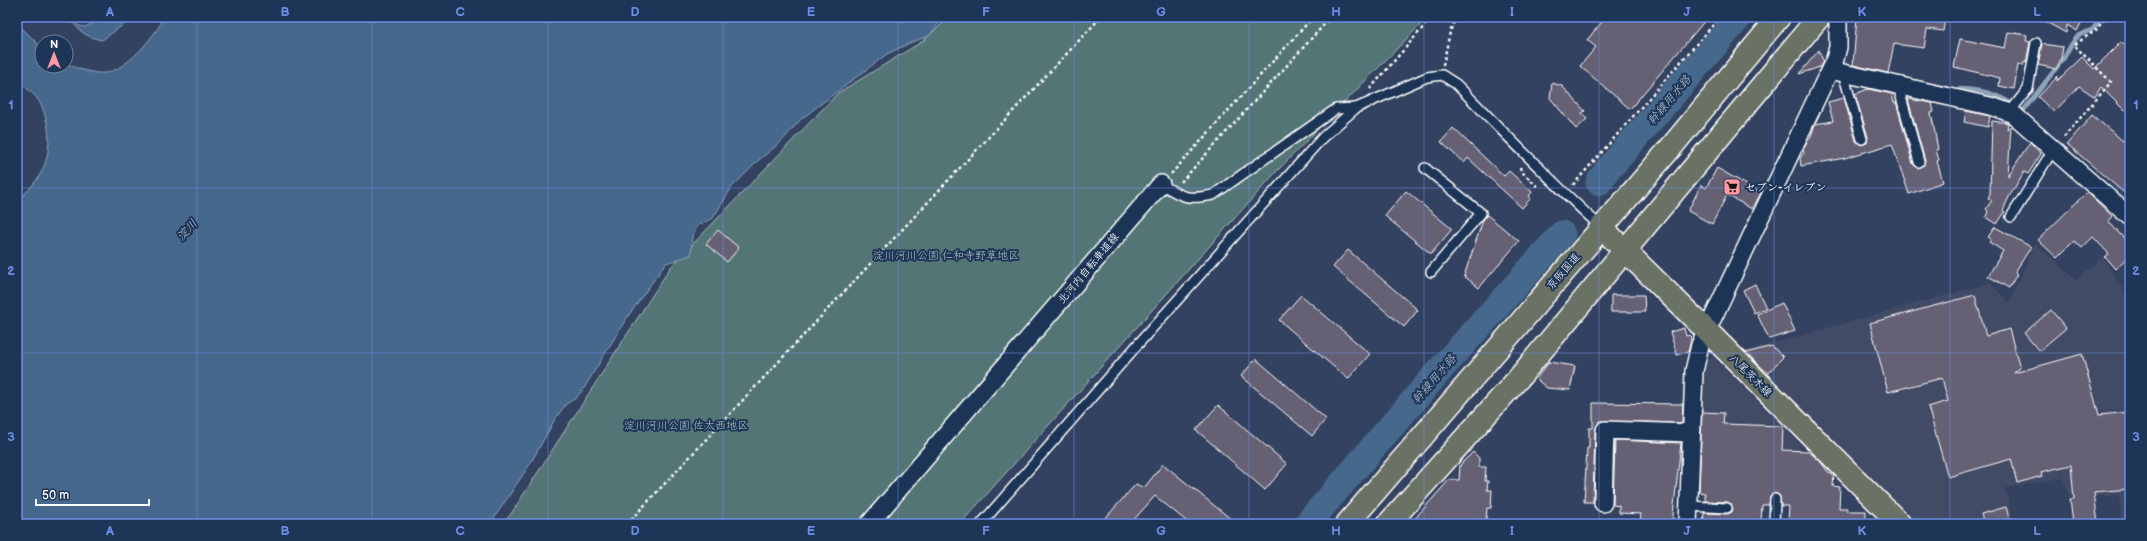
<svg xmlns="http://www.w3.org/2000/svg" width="2147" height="541" font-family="'Balsamiq Sans','Klee One',sans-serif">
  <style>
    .built { fill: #424b66 }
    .green { fill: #527576; stroke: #a8baba }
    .water { fill: #45688c; stroke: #8fa4ba }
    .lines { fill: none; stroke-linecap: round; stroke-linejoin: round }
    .stream { stroke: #8fa4ba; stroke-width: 4.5 }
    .river { stroke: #45688c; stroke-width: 27 }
    .building { fill: #666174; stroke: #fff }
    .service-casing { stroke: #fff; stroke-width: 12 }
    .minor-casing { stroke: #fff; stroke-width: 20 }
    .primary-casing { stroke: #fff; stroke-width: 25 }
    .trunk-casing { stroke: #fff; stroke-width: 25 }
    .path { stroke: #fff; stroke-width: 2.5; stroke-dasharray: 3 3; stroke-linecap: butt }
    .service { stroke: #1d3557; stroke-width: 9 }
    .minor { stroke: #1d3557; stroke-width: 17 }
    .primary { stroke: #6b7165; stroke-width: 22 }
    .trunk { stroke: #6b7165; stroke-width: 22 }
    .grid { fill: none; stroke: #6c8ce6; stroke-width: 1; stroke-opacity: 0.55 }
    .labels { text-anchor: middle; stroke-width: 4; stroke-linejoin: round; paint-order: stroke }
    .poi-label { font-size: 11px; font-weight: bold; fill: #fff; stroke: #1d3557; text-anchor: start }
    .park-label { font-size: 11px; fill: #b1c1c1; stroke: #1d3557 }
    .street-label { font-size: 11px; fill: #fff; stroke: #1d3557 }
    .water-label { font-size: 12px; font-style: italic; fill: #b5c3d1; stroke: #1d3557 }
    .neatline { fill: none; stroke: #6c8ce6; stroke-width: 1.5 }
    .grid-label { font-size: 13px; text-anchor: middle; font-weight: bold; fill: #6c8ce6 }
  </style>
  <rect width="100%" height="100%" fill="#334260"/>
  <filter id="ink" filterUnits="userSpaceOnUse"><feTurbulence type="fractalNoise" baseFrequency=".025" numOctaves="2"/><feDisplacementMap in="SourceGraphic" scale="8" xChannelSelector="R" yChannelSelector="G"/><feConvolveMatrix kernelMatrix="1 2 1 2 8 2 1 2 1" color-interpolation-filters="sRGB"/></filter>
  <g filter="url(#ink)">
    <g class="built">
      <path d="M2035,243L2076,280L2103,257L2130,300V407L2055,418L2130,408V524H2122L2119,495L2070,498L2063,477L2057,431L2062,478L2005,488L2014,524H1918L1741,352L1990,283L2009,303Z"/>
      <path d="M1713,357L1799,443L1798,481L1696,477L1700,366Z"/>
    </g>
    <path class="green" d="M949,17H1428L1277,171L960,524H502L511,514L670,268L838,93L923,41Z"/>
    <g class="water">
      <path d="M69,17H72L79,26L85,27L104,17H134L102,40C86,37 78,31 69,17Z"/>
      <path d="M155,17H943L929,36L912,42L887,54L801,119L782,141L760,159L732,187L713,218L698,225L692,237L691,255L666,263L626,319L584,388L576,398L566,404L555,419L530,464L490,524H17V201C41,180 52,160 48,128C46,117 43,106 36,97C30,90 23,86 17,80V23L42,48V66H66V63C77,69 93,74 105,73C126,70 151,40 161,23Z"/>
    </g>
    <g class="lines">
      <g class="stream">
        <path d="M1960,89C1982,90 1996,93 2015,106"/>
        <path d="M2023,111L2064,58L2071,45L2078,36L2093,29L2102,17"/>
      </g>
      <g class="river">
        <path d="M1599,182L1606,172L1739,17"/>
        <path d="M1307,524L1439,371L1562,234"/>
      </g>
    </g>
    <g class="building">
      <path d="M1606,17H1708L1630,109L1580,66L1596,47L1587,40Z"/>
      <path d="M1857,17H1945L1943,31L1927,29L1924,48L1894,44L1888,73L1853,65Z"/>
      <path d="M2037,17H2084L2077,31L2067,25L2066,33Z"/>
      <path d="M2008,32L2027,35L2026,41L2030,42L2026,63L2024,62L2023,66L2018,65L2014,89L1999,86L2000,78L1954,67L1960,39L2005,48Z"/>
      <path d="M2121,42L2130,51V116L2101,87L2095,97L2079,86L2054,112L2038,97L2058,76L2057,81L2082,57L2094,69Z"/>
      <path d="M2042,44L2063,47L2061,59L2056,69L2038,65Z"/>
      <path d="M1819,50L1823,61L1820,67L1799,74Z"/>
      <path d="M1552,83L1562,86L1585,111L1582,113L1587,119L1576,129L1550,98Z"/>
      <path d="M1868,89L1892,94L1894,103L1896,102L1913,164L1918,168L1923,166L1925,161L1908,99L1932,103L1934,112L1931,113L1938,149L1936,150L1939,160L1937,161L1943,182L1909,194L1892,144L1845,158L1801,166L1800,158L1804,153L1803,150L1808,140L1810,139L1815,124L1833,121L1828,102L1844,98L1856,141L1861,145L1867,143L1868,137L1855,94Z"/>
      <path d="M1966,111L1990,116L1988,127L1964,122Z"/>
      <path d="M2092,115L2123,141L2130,134V198L2067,144Z"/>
      <path d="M1992,121L2008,123L2007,129L2011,126L2008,176L2030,142L2041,154L2028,174L2024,172L2009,197L2003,210L2005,212L1997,224L1986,217L1988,211L1986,209L1992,200L1988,198L1990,194Z"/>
      <path d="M1453,128L1504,176L1509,171L1532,192L1529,196L1531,198L1522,208L1468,158L1464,163L1441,142Z"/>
      <path d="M1717,168L1761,193L1752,209L1727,195L1712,224L1688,211L1701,185L1706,188Z"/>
      <path d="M1406,191L1452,229L1431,254L1385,216Z"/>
      <path d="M2087,192L2112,216L2108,221L2130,245V255L2115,269L2105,257L2109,254L2093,237L2082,248L2074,241L2057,258L2038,240Z"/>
      <path d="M1487,215L1519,241L1479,288L1464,276L1483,220Z"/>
      <path d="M1995,227L2031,247L2015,272L2017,274L2009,288L1988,276L2003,251L1989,242L1991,239L1988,237Z"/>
      <path d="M718,230L739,248L727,262L706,244Z"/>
      <path d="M1348,250L1418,310L1404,327L1333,267Z"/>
      <path d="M1755,284L1766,308L1754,313L1743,290Z"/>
      <path d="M1301,295L1370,354L1348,379L1279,320Z"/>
      <path d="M1611,295H1644L1645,312H1611Z"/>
      <path d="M1975,295L1986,336L2009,329L2020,368L2014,373L2082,354L2099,415L2130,412V489L2094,492L2098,524H2073L2070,499H2074L2071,465L2041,472L2042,476L2017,483L2011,459L1948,477L1928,407L1948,401L1942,378L1888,392L1870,323Z"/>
      <path d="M1782,303L1795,331L1769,339L1757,314Z"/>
      <path d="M2051,310L2066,328L2039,351L2024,333Z"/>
      <path d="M1684,328L1686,336L1690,335L1691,340L1688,352L1677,355L1670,332Z"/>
      <path d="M1772,346L1783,357L1768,373L1746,353Z"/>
      <path d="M1256,359L1326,419L1312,436L1241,376Z"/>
      <path d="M1549,362L1575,366L1570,390L1547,388L1536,379Z"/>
      <path d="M1593,403L1683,404L1682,423L1600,421L1595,430L1593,502H1584L1587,448H1589V428H1593Z"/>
      <path d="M1218,405L1287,464L1265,490L1196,430Z"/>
      <path d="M1702,412L1724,413L1723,424L1783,426L1782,450L1808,451L1820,461L1828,472L1834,476L1833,486L1840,487L1839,508H1847V511H1866V524H1792L1788,522L1789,506H1781L1780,497L1775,493L1770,496L1769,505H1762L1761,522L1758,524H1703L1704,513L1727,514L1732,512L1733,508L1728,502L1705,501V493L1699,492Z"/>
      <path d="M1615,440L1681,443L1672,524H1640L1641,514L1619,513V506L1613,505Z"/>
      <path d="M1473,452L1479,458V467H1486L1485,481H1488L1487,490H1492L1491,508H1487L1486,520H1475V524H1410L1449,480H1459L1460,465Z"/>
      <path d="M1163,464L1237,524H1190L1155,496L1130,524H1100L1136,484L1144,488Z"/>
      <path d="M2006,507L2011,524H1984L1981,514Z"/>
    </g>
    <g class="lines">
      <g class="service-casing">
        <g id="service">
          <path d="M1843,73L1862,139"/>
          <path d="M1898,86L1919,162"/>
          <path d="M2009,113L2028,89L2036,43"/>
          <path d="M1425,168L1481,213L1431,272"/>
          <path d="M1161,184C1183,198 1188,200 1213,195L1336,109L1356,108"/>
          <path d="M2011,217L2053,150"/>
          <path d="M1689,506L1727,508"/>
          <path d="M981,524L1139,343L1323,137L1356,108L1427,77L1442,75L1456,84C1504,132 1550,181 1601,227"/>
          <path d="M1774,524L1775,499"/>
        </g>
      </g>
      <g class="minor-casing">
        <g id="minor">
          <path d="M1830,70L1994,107L2013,114L2130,217"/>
          <path d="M1603,503L1605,430L1691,433"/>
          <path d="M869,524L1161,184"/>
          <path d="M1688,524L1694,371L1700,345L1835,59L1838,47V17"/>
        </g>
      </g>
      <g class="primary-casing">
        <path id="primary" d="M1601,227L1707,331L1900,524"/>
      </g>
      <g class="trunk-casing">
        <g id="trunk">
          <path d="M1347,524L1673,145L1779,17"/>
          <path d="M1388,524L1518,379L1819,17"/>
        </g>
      </g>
      <g class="path">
        <path d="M1443,65L1450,32L1456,17"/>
        <path d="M1370,89L1432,17"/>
        <path d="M2064,137L2111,82L2074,45L2096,30L2106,17"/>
        <path d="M1520,167L1521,171L1539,188"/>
        <path d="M1171,174L1313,17"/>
        <path d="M1181,182L1331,17"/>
        <path d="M1573,185L1720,17"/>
        <path d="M627,524L1101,17"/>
      </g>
      <use href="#service" class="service"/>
      <use href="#minor" class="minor"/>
      <use href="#primary" class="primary"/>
      <use href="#trunk" class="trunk"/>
    </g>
  </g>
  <path class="grid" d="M197,17V524M372,17V524M548,17V524M723,17V524M898,17V524M1074,17V524M1249,17V524M1424,17V524M1599,17V524M1774,17V524M1950,17V524M17,188H2130M17,353H2130"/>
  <defs>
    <g id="supermarket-square" transform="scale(0.9)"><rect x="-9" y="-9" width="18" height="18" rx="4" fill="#ff9aa2" stroke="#1d3557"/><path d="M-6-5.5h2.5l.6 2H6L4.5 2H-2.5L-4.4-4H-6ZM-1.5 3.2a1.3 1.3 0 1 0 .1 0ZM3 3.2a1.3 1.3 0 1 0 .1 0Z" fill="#111"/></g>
  </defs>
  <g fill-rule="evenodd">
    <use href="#supermarket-square" x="1732" y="187"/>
  </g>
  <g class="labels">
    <g class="poi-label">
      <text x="1745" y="191">セブン-イレブン</text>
    </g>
    <g class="park-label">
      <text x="946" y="259">淀川河川公園 仁和寺野草地区</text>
      <text x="686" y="429">淀川河川公園 佐太西地区</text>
    </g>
    <g class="street-label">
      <text transform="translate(1088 268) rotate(-50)" y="4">北河内自転車道線</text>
      <text transform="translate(1563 271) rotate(-49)" y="4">京阪国道</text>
      <text transform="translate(1751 375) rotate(45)" y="4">八尾茨木線</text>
    </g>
    <g class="water-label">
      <text transform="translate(1669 100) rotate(-50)" y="4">幹線用水路</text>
      <text transform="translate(187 230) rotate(-48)" y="4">淀川</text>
      <text transform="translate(1434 379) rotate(-49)" y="4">幹線用水路</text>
    </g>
  </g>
  <rect width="2147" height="541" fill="none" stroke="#1d3557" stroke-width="44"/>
  <g transform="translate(54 54)"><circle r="19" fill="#1d3557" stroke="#77869a"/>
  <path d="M0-3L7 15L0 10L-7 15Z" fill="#ff9aa2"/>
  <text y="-6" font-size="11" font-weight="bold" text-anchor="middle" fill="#ffffff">N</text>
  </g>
  <path d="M36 499v6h113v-6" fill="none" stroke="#ffffff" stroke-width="2"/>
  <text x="42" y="499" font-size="12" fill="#ffffff" stroke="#1d3557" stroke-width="3" paint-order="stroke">50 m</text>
  <rect x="22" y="22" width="2103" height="497" class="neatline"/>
  <g class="grid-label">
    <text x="110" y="16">A</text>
    <text x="285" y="16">B</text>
    <text x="460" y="16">C</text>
    <text x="635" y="16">D</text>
    <text x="811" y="16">E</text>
    <text x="986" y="16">F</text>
    <text x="1161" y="16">G</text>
    <text x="1336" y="16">H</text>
    <text x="1512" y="16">I</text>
    <text x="1687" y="16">J</text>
    <text x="1862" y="16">K</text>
    <text x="2037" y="16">L</text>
    <text x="11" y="109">1</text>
    <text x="2136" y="109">1</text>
    <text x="11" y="275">2</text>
    <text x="2136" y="275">2</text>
    <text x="11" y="441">3</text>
    <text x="2136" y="441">3</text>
    <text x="110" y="535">A</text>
    <text x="285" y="535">B</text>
    <text x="460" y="535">C</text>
    <text x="635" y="535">D</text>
    <text x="811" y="535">E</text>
    <text x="986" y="535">F</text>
    <text x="1161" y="535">G</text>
    <text x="1336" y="535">H</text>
    <text x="1512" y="535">I</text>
    <text x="1687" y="535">J</text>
    <text x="1862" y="535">K</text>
    <text x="2037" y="535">L</text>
  </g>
</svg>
